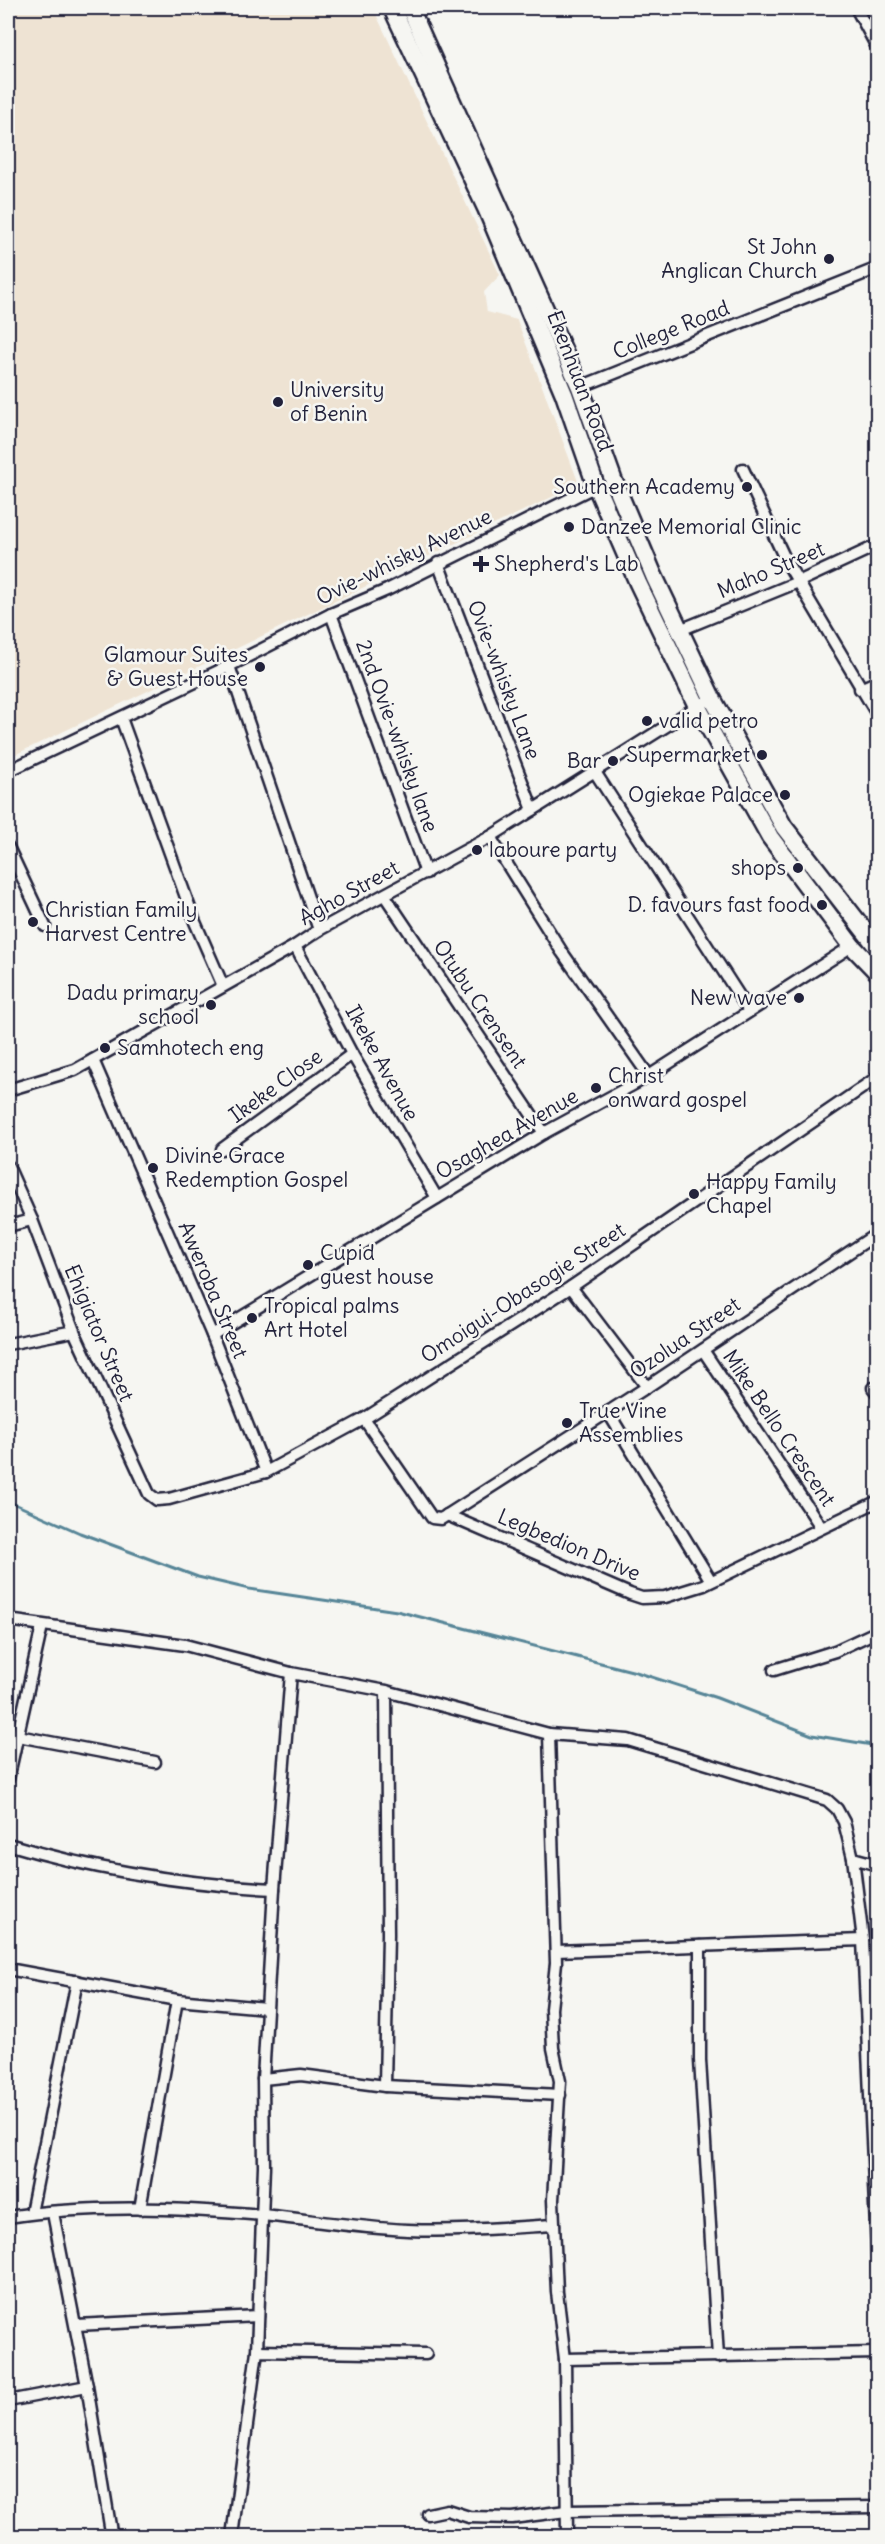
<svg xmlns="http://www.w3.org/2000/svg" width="885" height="2544" font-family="Delius,sans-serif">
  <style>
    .built { fill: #eee3d3 }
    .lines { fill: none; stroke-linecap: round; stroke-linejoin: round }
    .stream { stroke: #568597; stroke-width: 3 }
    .minor-casing { stroke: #22223b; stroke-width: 15 }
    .secondary-casing { stroke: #22223b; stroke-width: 21 }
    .minor { stroke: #f6f6f2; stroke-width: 10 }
    .secondary { stroke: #f6f6f2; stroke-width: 16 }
    .poi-dot { fill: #22223b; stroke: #f6f6f2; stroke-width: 2 }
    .labels { text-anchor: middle; stroke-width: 5; stroke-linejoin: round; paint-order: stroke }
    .poi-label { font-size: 21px; fill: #22223b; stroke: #f6f6f2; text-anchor: start }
    .street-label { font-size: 21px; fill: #22223b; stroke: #f6f6f2 }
  </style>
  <rect width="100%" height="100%" fill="#f6f6f2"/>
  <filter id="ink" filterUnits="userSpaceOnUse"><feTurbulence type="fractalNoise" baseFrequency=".0167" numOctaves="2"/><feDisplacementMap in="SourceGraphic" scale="12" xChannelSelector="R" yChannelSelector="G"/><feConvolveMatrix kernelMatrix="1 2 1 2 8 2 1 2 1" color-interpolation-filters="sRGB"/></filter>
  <g filter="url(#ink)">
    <path class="built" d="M8,8H373L500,275L484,292L487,312L517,320L579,484L8,758Z"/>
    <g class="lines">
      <path class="stream" d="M8,1501L80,1533L198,1577L249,1589L397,1611L636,1672L717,1698L812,1735L878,1746"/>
      <g class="minor-casing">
        <g id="minor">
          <path d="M856,8L878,49"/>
          <path d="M580,387L878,268"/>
          <path d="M743,469L786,561L878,716"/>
          <path d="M438,563L533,810"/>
          <path d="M331,614L426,873"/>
          <path d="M680,630L798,582L878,545"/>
          <path d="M860,689L878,681"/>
          <path d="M121,718L195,922L223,986"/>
          <path d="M8,771L229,666"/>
          <path d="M595,772L749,1011"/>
          <path d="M490,837L562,952L649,1076"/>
          <path d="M8,847L45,926"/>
          <path d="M385,896L544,1133"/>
          <path d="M319,930L229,666L331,614L387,590L596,486"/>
          <path d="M295,946L352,1054L437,1198"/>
          <path d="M93,1060L212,1335L266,1472"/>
          <path d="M8,1090L75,1070L295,946L319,930L490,837L703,703"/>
          <path d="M222,1149L352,1054"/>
          <path d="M8,1166L32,1220L74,1331L149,1494L157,1500L169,1499L266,1472L364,1419L571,1287L878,1077"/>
          <path d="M8,1226L32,1220"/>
          <path d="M571,1287L647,1387"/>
          <path d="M212,1335L544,1133L649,1076L852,946"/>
          <path d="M8,1344L74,1331"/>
          <path d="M703,1350L821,1527"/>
          <path d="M873,1388L878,1394"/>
          <path d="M608,1412L711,1581"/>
          <path d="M364,1419L432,1518L441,1519L647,1387L878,1233"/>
          <path d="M447,1515L630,1594L642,1598L665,1597L704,1585L878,1501"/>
          <path d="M8,1620L185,1645L291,1673L386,1691L549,1734L628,1740L827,1800L837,1809L844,1822L853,1858L863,1940L878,2273"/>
          <path d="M774,1670L835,1651L878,1631"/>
          <path d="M549,1734L556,1963L551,2009L553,2048L560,2081L553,2200L557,2292L565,2359L567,2536"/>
          <path d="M18,1736L155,1762"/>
          <path d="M8,1779L42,1626"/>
          <path d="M8,1844C94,1870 183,1884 274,1889"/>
          <path d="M853,1858L878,1865"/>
          <path d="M700,1946V2060L718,2357"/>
          <path d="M556,1951L863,1940"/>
          <path d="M8,1969L177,2000L266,2008"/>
          <path d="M263,2079L301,2075L385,2086L560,2095"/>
          <path d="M385,2086L388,1934L386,1691"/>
          <path d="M140,2209L177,2000"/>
          <path d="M31,2213L77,1981"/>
          <path d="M53,2213L87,2386L111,2532L109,2536"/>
          <path d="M8,2217C91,2204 179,2208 263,2215C311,2220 360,2228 408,2230C457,2232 505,2228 554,2225"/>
          <path d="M76,2325L258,2316"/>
          <path d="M257,2351L264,2166L263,2079L274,1889L291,1673"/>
          <path d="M565,2359L878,2353"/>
          <path d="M8,2401L87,2386"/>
          <path d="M428,2514L447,2510L469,2517L512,2518L566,2511L878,2507"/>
          <path d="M232,2536L257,2351L426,2354"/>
        </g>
      </g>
      <g class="secondary-casing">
        <g id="secondary">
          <path d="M392,8L486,208L564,394L596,486L638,583L697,706L770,837L852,946L878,973"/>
          <path d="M410,8L580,387L613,479L654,576L712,698L784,827L878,948"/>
        </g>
      </g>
      <use href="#minor" class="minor"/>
      <use href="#secondary" class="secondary"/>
    </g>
  </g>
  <g class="poi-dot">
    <circle cx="829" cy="259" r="6"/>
    <circle cx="278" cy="402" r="6"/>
    <circle cx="747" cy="487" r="6"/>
    <circle cx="569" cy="527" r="6"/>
    <path d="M478 555h6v6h6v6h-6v6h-6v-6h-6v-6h6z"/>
    <circle cx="260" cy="667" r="6"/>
    <circle cx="647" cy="721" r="6"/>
    <circle cx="762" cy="755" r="6"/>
    <circle cx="613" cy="761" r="6"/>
    <circle cx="785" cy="795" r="6"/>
    <circle cx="477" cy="850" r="6"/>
    <circle cx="798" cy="868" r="6"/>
    <circle cx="822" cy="905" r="6"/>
    <circle cx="33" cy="922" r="6"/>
    <circle cx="799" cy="998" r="6"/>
    <circle cx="211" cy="1005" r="6"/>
    <circle cx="105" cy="1048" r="6"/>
    <circle cx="596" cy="1088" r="6"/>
    <circle cx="153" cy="1168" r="6"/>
    <circle cx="694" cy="1194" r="6"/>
    <circle cx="308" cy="1265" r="6"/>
    <circle cx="252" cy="1318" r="6"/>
    <circle cx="567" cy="1423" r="6"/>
  </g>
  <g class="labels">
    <g class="poi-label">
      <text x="817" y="254" text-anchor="end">St John<tspan x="817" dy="24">Anglican Church</tspan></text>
      <text x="290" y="397">University<tspan x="290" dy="24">of Benin</tspan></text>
      <text x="735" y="494" text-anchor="end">Southern Academy</text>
      <text x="581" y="534">Danzee Memorial Clinic</text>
      <text x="494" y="571">Shepherd's Lab</text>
      <text x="248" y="662" text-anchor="end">Glamour Suites<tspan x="248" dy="24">&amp; Guest House</tspan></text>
      <text x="659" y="728">valid petro</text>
      <text x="750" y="762" text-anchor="end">Supermarket</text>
      <text x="601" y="768" text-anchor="end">Bar</text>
      <text x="773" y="802" text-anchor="end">Ogiekae Palace</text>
      <text x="489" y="857">laboure party</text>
      <text x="786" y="875" text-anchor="end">shops</text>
      <text x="810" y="912" text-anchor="end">D. favours fast food</text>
      <text x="45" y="917">Christian Family<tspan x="45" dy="24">Harvest Centre</tspan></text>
      <text x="199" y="1000" text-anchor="end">Dadu primary<tspan x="199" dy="24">school</tspan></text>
      <text x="787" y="1005" text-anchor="end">New wave</text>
      <text x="117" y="1055">Samhotech eng</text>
      <text x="608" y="1083">Christ<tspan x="608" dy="24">onward gospel</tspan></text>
      <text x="165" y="1163">Divine Grace<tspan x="165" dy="24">Redemption Gospel</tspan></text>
      <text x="706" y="1189">Happy Family<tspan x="706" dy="24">Chapel</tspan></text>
      <text x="320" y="1260">Cupid<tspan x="320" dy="24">guest house</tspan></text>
      <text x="264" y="1313">Tropical palms<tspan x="264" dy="24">Art Hotel</tspan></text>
      <text x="579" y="1418">True Vine<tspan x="579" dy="24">Assemblies</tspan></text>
    </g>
    <g class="street-label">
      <text transform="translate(671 330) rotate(-22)" y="7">College Road</text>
      <text transform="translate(580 381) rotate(69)" y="7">Ekenhuan Road</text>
      <text transform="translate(404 557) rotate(-26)" y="7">Ovie-whisky Avenue</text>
      <text transform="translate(771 570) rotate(-23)" y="7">Maho Street</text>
      <text transform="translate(504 680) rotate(69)" y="7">Ovie-whisky Lane</text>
      <text transform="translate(397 736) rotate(70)" y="7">2nd Ovie-whisky lane</text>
      <text transform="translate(349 893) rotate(-29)" y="7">Agho Street</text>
      <text transform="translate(480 1004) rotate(56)" y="7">Otubu Crensent</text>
      <text transform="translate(382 1063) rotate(61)" y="7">Ikeke Avenue</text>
      <text transform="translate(276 1086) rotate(-36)" y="7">Ikeke Close</text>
      <text transform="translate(507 1134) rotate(-30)" y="7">Osaghea Avenue</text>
      <text transform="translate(213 1290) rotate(67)" y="7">Aweroba Street</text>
      <text transform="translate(523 1293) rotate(-33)" y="7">Omoigui-Obasogie Street</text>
      <text transform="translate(99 1333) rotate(67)" y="7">Ehigiator Street</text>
      <text transform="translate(685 1338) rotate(-34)" y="7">Ozolua Street</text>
      <text transform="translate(779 1428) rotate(56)" y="7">Mike Bello Crescent</text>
      <text transform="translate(569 1545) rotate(23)" y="7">Legbedion Drive</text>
    </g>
  </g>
  <rect width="885" height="2544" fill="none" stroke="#f6f6f2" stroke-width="30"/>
  <rect x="15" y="15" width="855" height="2514" fill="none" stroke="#22223b" stroke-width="2" filter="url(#ink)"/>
</svg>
